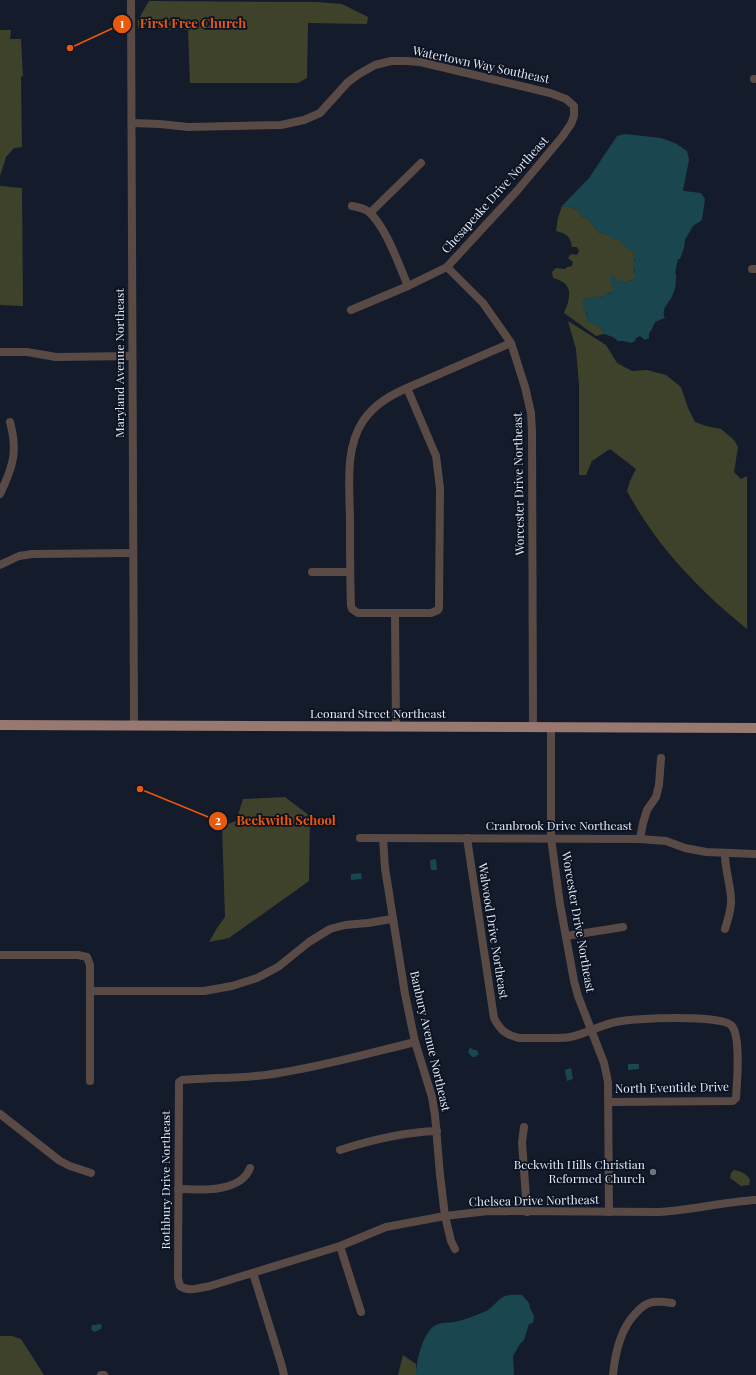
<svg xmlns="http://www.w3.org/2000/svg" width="756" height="1375" font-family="'Playfair Display',serif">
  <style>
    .green { fill: #3f422b }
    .water { fill: #1a4650 }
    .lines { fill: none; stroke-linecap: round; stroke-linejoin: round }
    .minor { stroke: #5a4a46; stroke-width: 8 }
    .major { stroke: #997871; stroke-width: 10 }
    .worship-dot { fill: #6b7280; stroke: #0b1221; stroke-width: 1.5 }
    .labels { text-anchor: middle; stroke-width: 3.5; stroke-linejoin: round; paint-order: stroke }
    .street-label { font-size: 12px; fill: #e4eaf5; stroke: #0b1221 }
    .poi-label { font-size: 12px; fill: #e4eaf5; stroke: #0b1221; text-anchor: end }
    .leader { fill: none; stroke: #e8590c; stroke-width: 1.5 }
    .callout-dot { fill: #e8590c; stroke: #0b1221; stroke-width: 1.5 }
    .mark-label { font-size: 12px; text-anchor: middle; font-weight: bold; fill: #fff }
    .callout-label { font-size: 13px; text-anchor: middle; font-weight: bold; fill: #e8590c; stroke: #0b1221; stroke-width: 3.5; stroke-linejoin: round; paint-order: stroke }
  </style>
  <rect width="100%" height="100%" fill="#141b2b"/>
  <g class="green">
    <path d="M149,1L316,2L342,4L368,17L367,24L308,23L307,78L298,83H190L188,30L138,29V20Z"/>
    <path d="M0,30H11L10,39H21L23,76L21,77L22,147L14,148L6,157L0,176Z"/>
    <path d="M0,186L22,188L23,306L0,305Z"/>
    <path d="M562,206L578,209L581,216L586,217L590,221L598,232L608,235L620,240L635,254C634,259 634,265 634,271L633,272L636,275V278L624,283L620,279V282L618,283L614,276L611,283L615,290L604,296L584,299L587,319L601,328L604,334L596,336L564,313C571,297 574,283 553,278L552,272L556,268L565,269L567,267L572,266L573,262L568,258L571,254L577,255L579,251L577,247H572C570,235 566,234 556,231L558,218Z"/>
    <path d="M568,321L606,345L617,363L632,371L647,370L666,375L681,387L688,408L695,422L706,426L721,429L734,440L738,447L734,472L741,479L747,476V629C733,617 719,606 706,593C675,563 647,529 627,491L630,481L636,469L610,449L592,461L586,475H579V384L576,349Z"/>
    <path d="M285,797L310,816L309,881L229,938L209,942L217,928L225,917L222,826L236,821L243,799Z"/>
    <path d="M734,1170C741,1171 747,1174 750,1180L749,1185L741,1186L730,1178L731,1173Z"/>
    <path d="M0,1336H12L21,1339L44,1375H0Z"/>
    <path d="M403,1355L416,1364V1375H398Z"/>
  </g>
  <g class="water">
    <path d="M625,134L661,138L675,143L687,151L689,160L683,190L684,191L701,193L705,199L702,220L693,226L685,240L684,248L680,259H678L675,273L676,274C676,281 676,288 673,294C670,303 660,308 665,318C649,323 657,325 649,333V338L645,340L640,336L636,338L635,341L632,343L623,341H618L613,337L604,334L601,328L595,324L593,325L591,323L586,321L587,319L585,318L586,316L587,315L586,311L582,309L583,306L582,302L584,299L604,296L606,292L609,294L614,290L611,283L610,275L614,276L618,283L620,282V279L623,280L624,283L636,278L635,276L636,275L633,273L635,269L632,266L635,260L633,256L635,254L628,248H627L625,245L622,246L620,240H614L612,237L611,238L608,235L598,232L590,221L586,217L581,216L578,209L562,206L589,178L617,136Z"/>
    <path d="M436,859L437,870H431L430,860Z"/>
    <path d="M361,873L362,879L351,880V874Z"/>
    <path d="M471,1048L474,1050H477L479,1055H477L475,1057H472L468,1052L469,1049Z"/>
    <path d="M628,1064H639V1069L628,1070Z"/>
    <path d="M571,1068L573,1079L567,1081L565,1070Z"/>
    <path d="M522,1295L529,1303L530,1308L534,1316L533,1323L529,1324L524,1340L520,1344L513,1356L514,1375H416C416,1362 423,1331 436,1325C441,1322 449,1323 454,1322C464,1320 474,1316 484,1312C492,1309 496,1301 503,1297C508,1294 517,1295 522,1295Z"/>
    <path d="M99,1324L102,1325L101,1329L94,1332L91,1329L92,1325H96Z"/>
  </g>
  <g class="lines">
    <g class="minor">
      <path d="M131,0L134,726"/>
      <path d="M754,79H756"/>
      <path d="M132,123L160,124L188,127L281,125L304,120L320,113L348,82L359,74L375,65L391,61H406L420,62L550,93L566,99L574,106V116L571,124L562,137L516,192L447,267L408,286L351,310"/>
      <path d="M352,206C358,207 364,208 369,212C386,227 399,265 408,286"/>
      <path d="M370,213L421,163"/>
      <path d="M447,267L483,303L511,343L525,387L531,413L532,432L533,728"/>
      <path d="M752,269H756"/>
      <path d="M0,352H27L56,357L132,356"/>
      <path d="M407,388L436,456L440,488L439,608L438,610L431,613H358L352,609L351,605C350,578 350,550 350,523C350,490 344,449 363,421C375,404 389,396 407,388L511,343"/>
      <path d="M0,494C13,467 18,451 10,422"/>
      <path d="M0,565L19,556L32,554L132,553"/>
      <path d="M312,572H350"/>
      <path d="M395,614L396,727"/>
      <path d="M551,728V838L560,904L574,981L578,996L604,1063L608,1082L609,1212"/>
      <path d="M360,838L640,839L666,841L685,848L706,852L756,854"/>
      <path d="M383,838L385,868L405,994L415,1042L432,1097L435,1115L440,1175L445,1216L451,1241L455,1249"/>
      <path d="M467,838L494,1018C500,1030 506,1035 519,1038C530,1038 541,1038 552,1038C558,1038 565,1038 570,1037C586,1034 600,1025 616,1022C633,1018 723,1014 732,1026C741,1038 737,1083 736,1098L733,1101L609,1102"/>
      <path d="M640,839L643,823L647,810L656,797L659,785L661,758"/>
      <path d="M725,929C728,919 732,909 731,898C730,883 725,869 725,854"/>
      <path d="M566,936L623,927"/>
      <path d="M0,955H78L87,957L90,965V1081"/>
      <path d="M90,991H204L232,986L257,978L278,967L309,942L330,929L345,925L368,923L392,919"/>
      <path d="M415,1042C370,1053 325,1066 279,1073C247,1079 214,1077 182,1080L179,1082L178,1278L180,1286C188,1292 200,1288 210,1286L340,1246L386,1227L445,1216L488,1211L659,1212C692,1210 723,1202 756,1200"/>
      <path d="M0,1114L60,1161L70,1166L91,1173"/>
      <path d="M524,1127L522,1142L527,1212"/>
      <path d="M340,1150C371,1140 404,1132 437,1131"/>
      <path d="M178,1189C199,1190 241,1193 250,1168"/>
      <path d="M340,1246L361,1312"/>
      <path d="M253,1273L281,1363L284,1375"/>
      <path d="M101,1375H104"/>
      <path d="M613,1375C615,1353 620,1330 635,1314C640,1308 646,1303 653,1302C660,1301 666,1302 672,1303"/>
    </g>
    <path class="major" d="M0,725L756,728"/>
  </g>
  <circle class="worship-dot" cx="653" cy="1172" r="4"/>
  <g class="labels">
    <g class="street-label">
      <text transform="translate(481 65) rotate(12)" y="4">Watertown Way Southeast</text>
      <text transform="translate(495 195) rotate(-48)" y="4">Chesapeake Drive Northeast</text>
      <text transform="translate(120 363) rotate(-90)" y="4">Maryland Avenue Northeast</text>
      <text transform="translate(519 484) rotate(-91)" y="4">Worcester Drive Northeast</text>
      <text x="378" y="718">Leonard Street Northeast</text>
      <text x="559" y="830">Cranbrook Drive Northeast</text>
      <text transform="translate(578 922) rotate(80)" y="4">Worcester Drive Northeast</text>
      <text transform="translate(493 931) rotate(81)" y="4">Walwood Drive Northeast</text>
      <text transform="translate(430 1041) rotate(77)" y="4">Banbury Avenue Northeast</text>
      <text transform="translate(672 1088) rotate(-1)" y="4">North Eventide Drive</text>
      <text transform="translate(166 1180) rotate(-90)" y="4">Rothbury Drive Northeast</text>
      <text transform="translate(534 1201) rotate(-1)" y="4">Chelsea Drive Northeast</text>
    </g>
    <g class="poi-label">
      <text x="645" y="1169">Beckwith Hills Christian<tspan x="645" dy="14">Reformed Church</tspan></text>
    </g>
  </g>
  <path class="leader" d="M70 48L122 24M140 789L218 821"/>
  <g class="callout-dot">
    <circle cx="70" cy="48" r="4"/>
    <circle cx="140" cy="789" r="4"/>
    <circle cx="122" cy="24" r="10"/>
    <circle cx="218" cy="821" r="10"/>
  </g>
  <g class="mark-label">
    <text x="122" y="28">1</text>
    <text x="218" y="825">2</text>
  </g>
  <g class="callout-label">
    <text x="193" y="28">First Free Church</text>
    <text x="286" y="825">Beckwith School</text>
  </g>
</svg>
